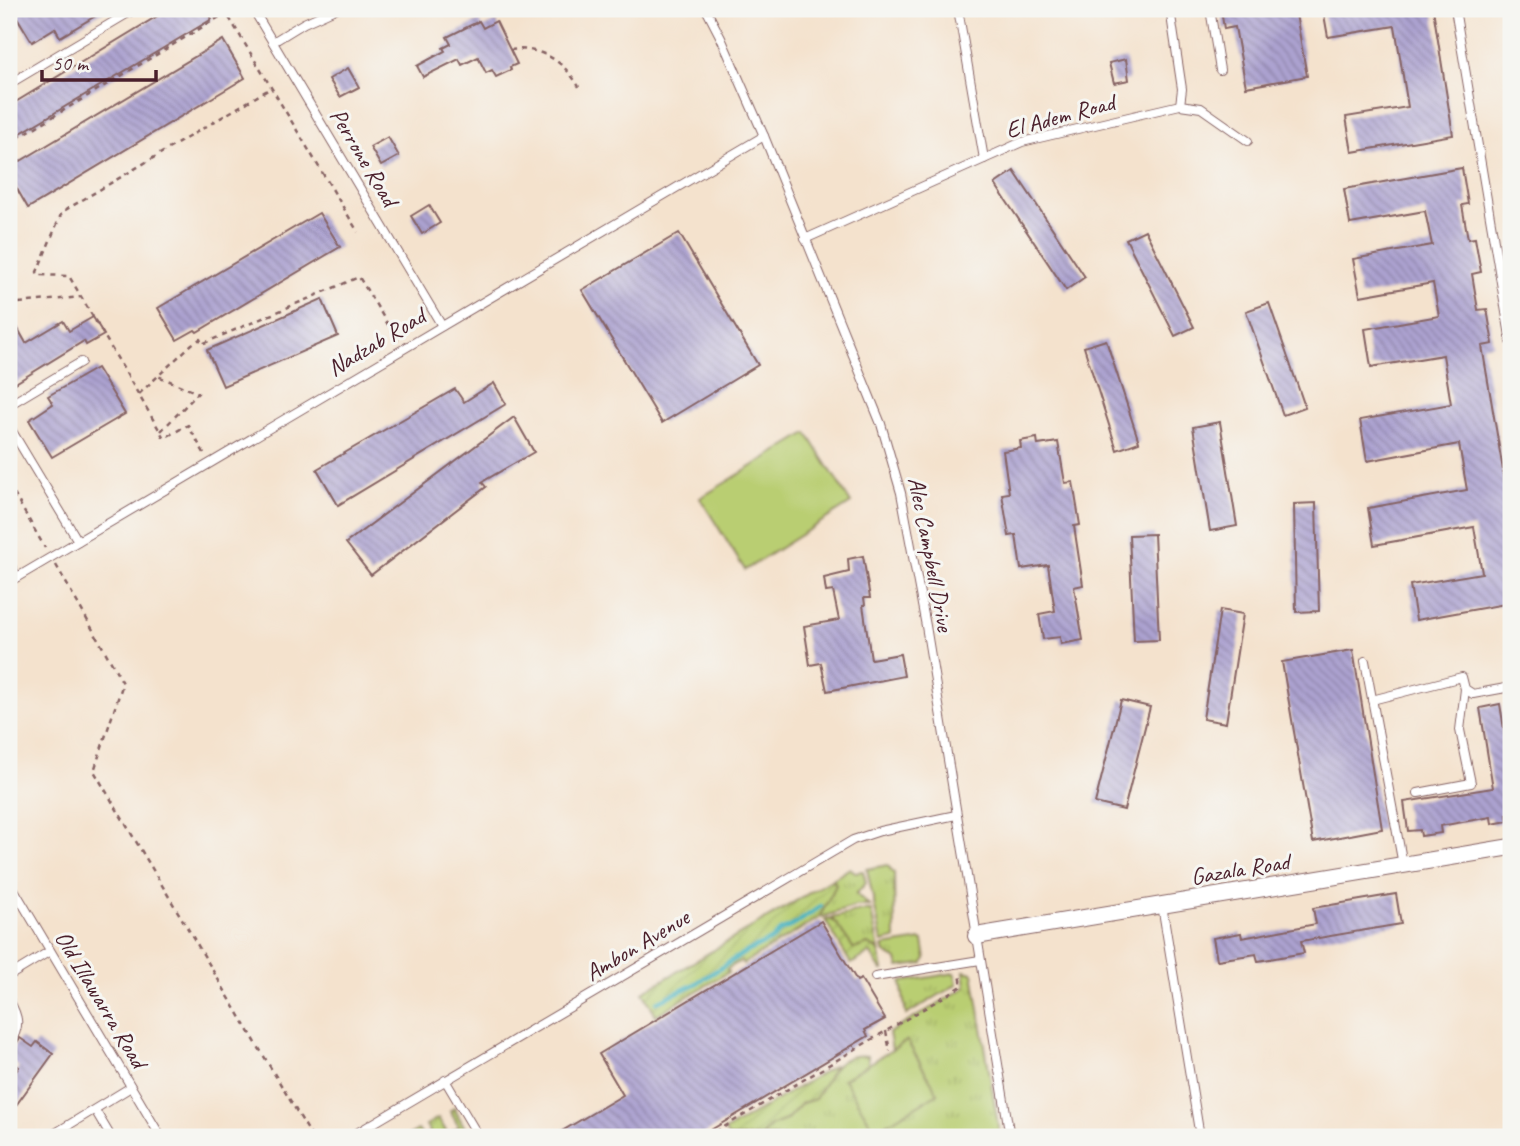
<svg xmlns="http://www.w3.org/2000/svg" width="1520" height="1146" font-family="Caveat,sans-serif">
  <style>
    .grass { fill: url(#grass-tufts); stroke: #82764e; stroke-width: 2 }
    .park { fill: #b9ce72; stroke: #82764e; stroke-width: 2 }
    .garden { fill: url(#garden-furrows); stroke: #82764e; stroke-width: 2 }
    .lines { fill: none; stroke-linecap: round; stroke-linejoin: round }
    .stream { stroke: #46b3c2; stroke-width: 4.5 }
    .building { fill: url(#building-back-hatch) }
    .lane-casing { stroke: #866364; stroke-width: 10 }
    .street-casing { stroke: #866364; stroke-width: 18 }
    .path { stroke: #866364; stroke-width: 2.5; stroke-dasharray: 5 5; stroke-linecap: butt }
    .lane { stroke: #fff; stroke-width: 8 }
    .street { stroke: #fff; stroke-width: 16 }
    .labels { text-anchor: middle; stroke-width: 6; stroke-linejoin: round; paint-order: stroke }
    .street-label { font-size: 24px; fill: #4a1f2b; stroke: #f6f6f2 }
  </style>
  <defs>
    <pattern id="grass-tufts" width="24" height="20" patternUnits="userSpaceOnUse" patternTransform="scale(1.75)"><rect width="24" height="20" fill="#b9ce72"/><path d="M3 7l-1-3M5 7V3M7 7l1-3M15 17l-1-3M17 17v-4M19 17l1-3" fill="none" stroke="#a1b063"/></pattern>
    <pattern id="garden-furrows" width="10" height="10" patternUnits="userSpaceOnUse" patternTransform="scale(1.75)"><rect width="10" height="10" fill="#b9ce72"/><path d="M-1 1l2-2M0 10L10 0M9 11l2-2" fill="none" stroke="#a1b063"/></pattern>
    <pattern id="building-back-hatch" width="6" height="6" patternUnits="userSpaceOnUse" patternTransform="scale(1.75)"><rect width="6" height="6" fill="#aca2d0"/><path d="M-1 5l2 2M0 0l6 6M5-1l2 2" fill="none" stroke="#8e83a9"/></pattern>
  </defs>
  <rect width="100%" height="100%" fill="#f6f6f2"/>
  <filter id="ink" filterUnits="userSpaceOnUse"><feTurbulence type="fractalNoise" baseFrequency=".0143" numOctaves="2"/><feDisplacementMap in="SourceGraphic" scale="14" xChannelSelector="R" yChannelSelector="G"/><feConvolveMatrix kernelMatrix="1 2 1 2 8 2 1 2 1" color-interpolation-filters="sRGB"/></filter>
  <filter id="wash" filterUnits="userSpaceOnUse"><feTurbulence type="fractalNoise" baseFrequency=".00686" numOctaves="4" result="noise"/><feDisplacementMap in="SourceGraphic" scale="28" xChannelSelector="R" yChannelSelector="G"/><feGaussianBlur stdDeviation="1.57" result="paint"/><feColorMatrix in="noise" values="0 0 0 0 0 0 0 0 0 0 0 0 0 0 0 0 0 1.4 0 .05"/><feComposite in="paint" operator="in"/></filter>
  <g filter="url(#wash)">
    <rect width="100%" height="100%" fill="#f4e2cd"/>
    <g class="grass">
      <path d="M887,865L894,873L895,939L882,942L867,869Z"/>
      <path d="M850,868L855,872L863,871L866,883L856,894L870,906H856L819,918L836,884L833,879Z"/>
      <path d="M860,911H871L879,950L868,944L854,949L833,920L828,919Z"/>
      <path d="M921,940L923,941L926,959L922,964L899,967L897,960L885,953L883,946Z"/>
      <path d="M964,971L973,973L1000,1137H760L770,1126L786,1120L802,1103L815,1099C829,1075 836,1052 868,1056V1065L844,1079L937,1093L907,1041L892,1050L889,1033L966,987Z"/>
      <path d="M955,973L957,984L906,1015L901,982Z"/>
    </g>
    <g class="park">
      <path d="M807,433L851,503L745,570L700,498Z"/>
      <path d="M907,1041L938,1093L875,1131L844,1079Z"/>
    </g>
    <g class="garden">
      <path d="M833,879L836,885L819,918L743,964L741,961L727,969L729,972L656,1015L643,992Z"/>
      <path d="M830,919L836,923L854,949L868,944L879,950L883,970H881L870,953L851,964L825,920Z"/>
      <path d="M835,1065L815,1099L802,1103L786,1120L770,1126L760,1137H728L725,1131Z"/>
      <path d="M454,1108L465,1128L456,1137H406L418,1130L423,1137L430,1132L426,1125L438,1118L448,1134L459,1127L450,1111Z"/>
    </g>
    <g class="lines">
      <path class="stream" d="M657,1002L695,984L744,953L773,939L780,931L794,925L821,906"/>
    </g>
    <g id="blocks">
      <g class="building">
        <path d="M12,9H107L60,37L55,28L32,42Z"/>
        <path d="M169,9H206L212,19L9,140V106Z"/>
        <path d="M1221,9H1295L1307,76L1246,87L1235,27L1224,29Z"/>
        <path d="M1323,9H1433L1453,135L1352,152L1346,117L1408,107L1395,26L1328,37Z"/>
        <path d="M479,21L483,28L496,21L517,64L510,67L511,70L496,77L492,70L486,73L478,57L462,65L459,59L423,77L417,66L445,51L443,48L451,44L447,37Z"/>
        <path d="M223,40L245,78L28,208L9,175V168Z"/>
        <path d="M1126,59L1129,80L1114,83L1109,63Z"/>
        <path d="M348,68L359,87L340,97L329,79Z"/>
        <path d="M388,137L399,156L381,166L370,147Z"/>
        <path d="M1462,168L1468,204L1462,205L1468,239L1475,238L1481,272L1472,274L1478,310L1487,309L1493,344L1482,346L1505,482L1511,481V603L1416,620L1410,585L1482,573L1474,527L1374,545L1368,508L1467,490L1459,444L1367,461L1360,420L1451,404L1443,355L1371,367L1365,329L1439,316L1433,283L1360,296L1353,259L1432,245L1425,211L1350,224L1344,189Z"/>
        <path d="M1014,171L1085,277L1066,290L995,184Z"/>
        <path d="M429,205L440,223L422,234L411,216Z"/>
        <path d="M319,213L340,247L197,332L195,330L177,340L158,308Z"/>
        <path d="M1145,230L1194,327L1175,336L1126,239Z"/>
        <path d="M679,233L758,365L662,423L582,290Z"/>
        <path d="M322,299L338,336L223,386L207,350Z"/>
        <path d="M1269,303L1305,407L1283,415L1246,311Z"/>
        <path d="M9,313L26,343L63,321L69,331L93,317L104,335L86,345L84,341L9,387Z"/>
        <path d="M1106,340L1139,442L1117,450L1084,347Z"/>
        <path d="M97,368L125,414L52,457L29,420L53,404L48,396Z"/>
        <path d="M494,383L506,404L338,505L317,469L455,389L464,402Z"/>
        <path d="M514,417L534,452L482,482L486,487L371,575L346,543Z"/>
        <path d="M1220,422L1237,526L1210,531L1193,427Z"/>
        <path d="M1037,438L1038,445L1058,442L1065,483L1073,482L1080,525L1074,526L1083,585L1074,587L1083,640L1061,644L1060,637L1043,639L1039,614L1055,611L1048,565L1021,569L1016,535L1009,536L1002,494L1009,493L1003,451L1021,448L1020,441Z"/>
        <path d="M1316,503L1319,611L1296,612L1294,504Z"/>
        <path d="M1154,534L1159,640L1134,641L1129,535Z"/>
        <path d="M863,556L870,598H864L865,605H863L871,659L900,654L904,676L827,691L821,663L810,665L804,626L839,620L833,591L826,592L824,578L849,572L848,559Z"/>
        <path d="M1220,610L1243,614L1226,723L1203,719Z"/>
        <path d="M1353,650L1382,829L1313,842L1282,662Z"/>
        <path d="M1121,700L1150,707L1124,810L1095,803Z"/>
        <path d="M1500,704L1511,773V814H1507L1508,821L1492,824L1491,817L1440,826L1441,833L1421,836L1420,830L1408,831L1404,802L1493,788L1480,708Z"/>
        <path d="M1396,894L1401,924L1301,941L1304,953L1258,961L1256,954L1217,960L1213,938L1241,933L1242,938L1316,924L1313,908Z"/>
        <path d="M821,921L857,981L861,979L885,1019L865,1030L868,1036L699,1137H552L623,1095L599,1054Z"/>
        <path d="M20,1038L33,1047L37,1042L53,1054L9,1115V1081L19,1067L9,1059V1054Z"/>
      </g>
    </g>
  </g>
  <g filter="url(#ink)">
    <use href="#blocks" fill-opacity="0" stroke="#866364" stroke-width="2"/>
    <g class="lines">
      <g class="lane-casing">
        <g id="lane">
          <path d="M253,9L442,326"/>
          <path d="M706,9L721,38L764,136L881,424L901,493L926,626L1010,1137"/>
          <path d="M958,9L984,159"/>
          <path d="M1170,9L1182,89L1180,105"/>
          <path d="M1210,9L1220,70"/>
          <path d="M1455,9L1511,342"/>
          <path d="M273,42L304,23L335,9"/>
          <path d="M9,84L135,9"/>
          <path d="M805,239L1022,142L1180,105L1201,108L1248,141"/>
          <path d="M9,405L81,362"/>
          <path d="M9,426L78,541"/>
          <path d="M9,563L17,577"/>
          <path d="M9,582L764,136"/>
          <path d="M1365,661L1403,865"/>
          <path d="M1372,700L1462,677L1465,689L1473,694L1511,687"/>
          <path d="M1418,793L1471,783L1460,730L1465,689"/>
          <path d="M9,881L161,1137"/>
          <path d="M1162,905L1200,1137"/>
          <path d="M9,976L50,951"/>
          <path d="M875,977L980,960"/>
          <path d="M9,1000C19,1017 21,1027 9,1044"/>
          <path d="M445,1080L479,1137"/>
          <path d="M95,1110L111,1137"/>
          <path d="M49,1137L131,1087"/>
          <path d="M350,1137L853,840L880,831L956,815"/>
        </g>
      </g>
      <g class="street-casing">
        <path id="street" d="M976,936L1511,847"/>
      </g>
      <g class="path">
        <path d="M224,9L358,232"/>
        <path d="M510,50C541,46 564,61 579,87"/>
        <path d="M9,143L226,13"/>
        <path d="M9,304L81,297"/>
        <path d="M139,394L158,376"/>
        <path d="M161,431L198,393L158,376L192,344L200,339L202,344L359,277L398,341"/>
        <path d="M204,453L188,425L164,438L69,276L38,275L37,272L62,212L271,88"/>
        <path d="M9,485L45,548"/>
        <path d="M56,565L123,683L94,771L312,1137"/>
        <path d="M886,1031L890,1051"/>
        <path d="M707,1137L962,986L960,974"/>
      </g>
      <use href="#lane" class="lane"/>
      <use href="#street" class="street"/>
    </g>
  </g>
  <g class="labels">
    <g class="street-label">
      <text transform="translate(1060 116) rotate(-15)" y="8">El Adem Road</text>
      <text transform="translate(364 157) rotate(59)" y="8">Perrone Road</text>
      <text transform="translate(376 342) rotate(-31)" y="8">Nadzab Road</text>
      <text transform="translate(931 554) rotate(79)" y="8">Alec Campbell Drive</text>
      <text transform="translate(1240 869) rotate(-9)" y="8">Gazala Road</text>
      <text transform="translate(637 945) rotate(-31)" y="8">Ambon Avenue</text>
      <text transform="translate(101 999) rotate(59)" y="8">Old Illawarra Road</text>
    </g>
  </g>
  <rect width="1520" height="1146" fill="none" stroke="#f6f6f2" stroke-width="35"/>
  <path d="M42 70v10h114v-10" fill="none" stroke="#4a1f2b" stroke-width="3.5"/>
  <text x="52" y="70" font-size="21" fill="#4a1f2b" stroke="#f6f6f2" stroke-width="5" paint-order="stroke">50 m</text>
</svg>
